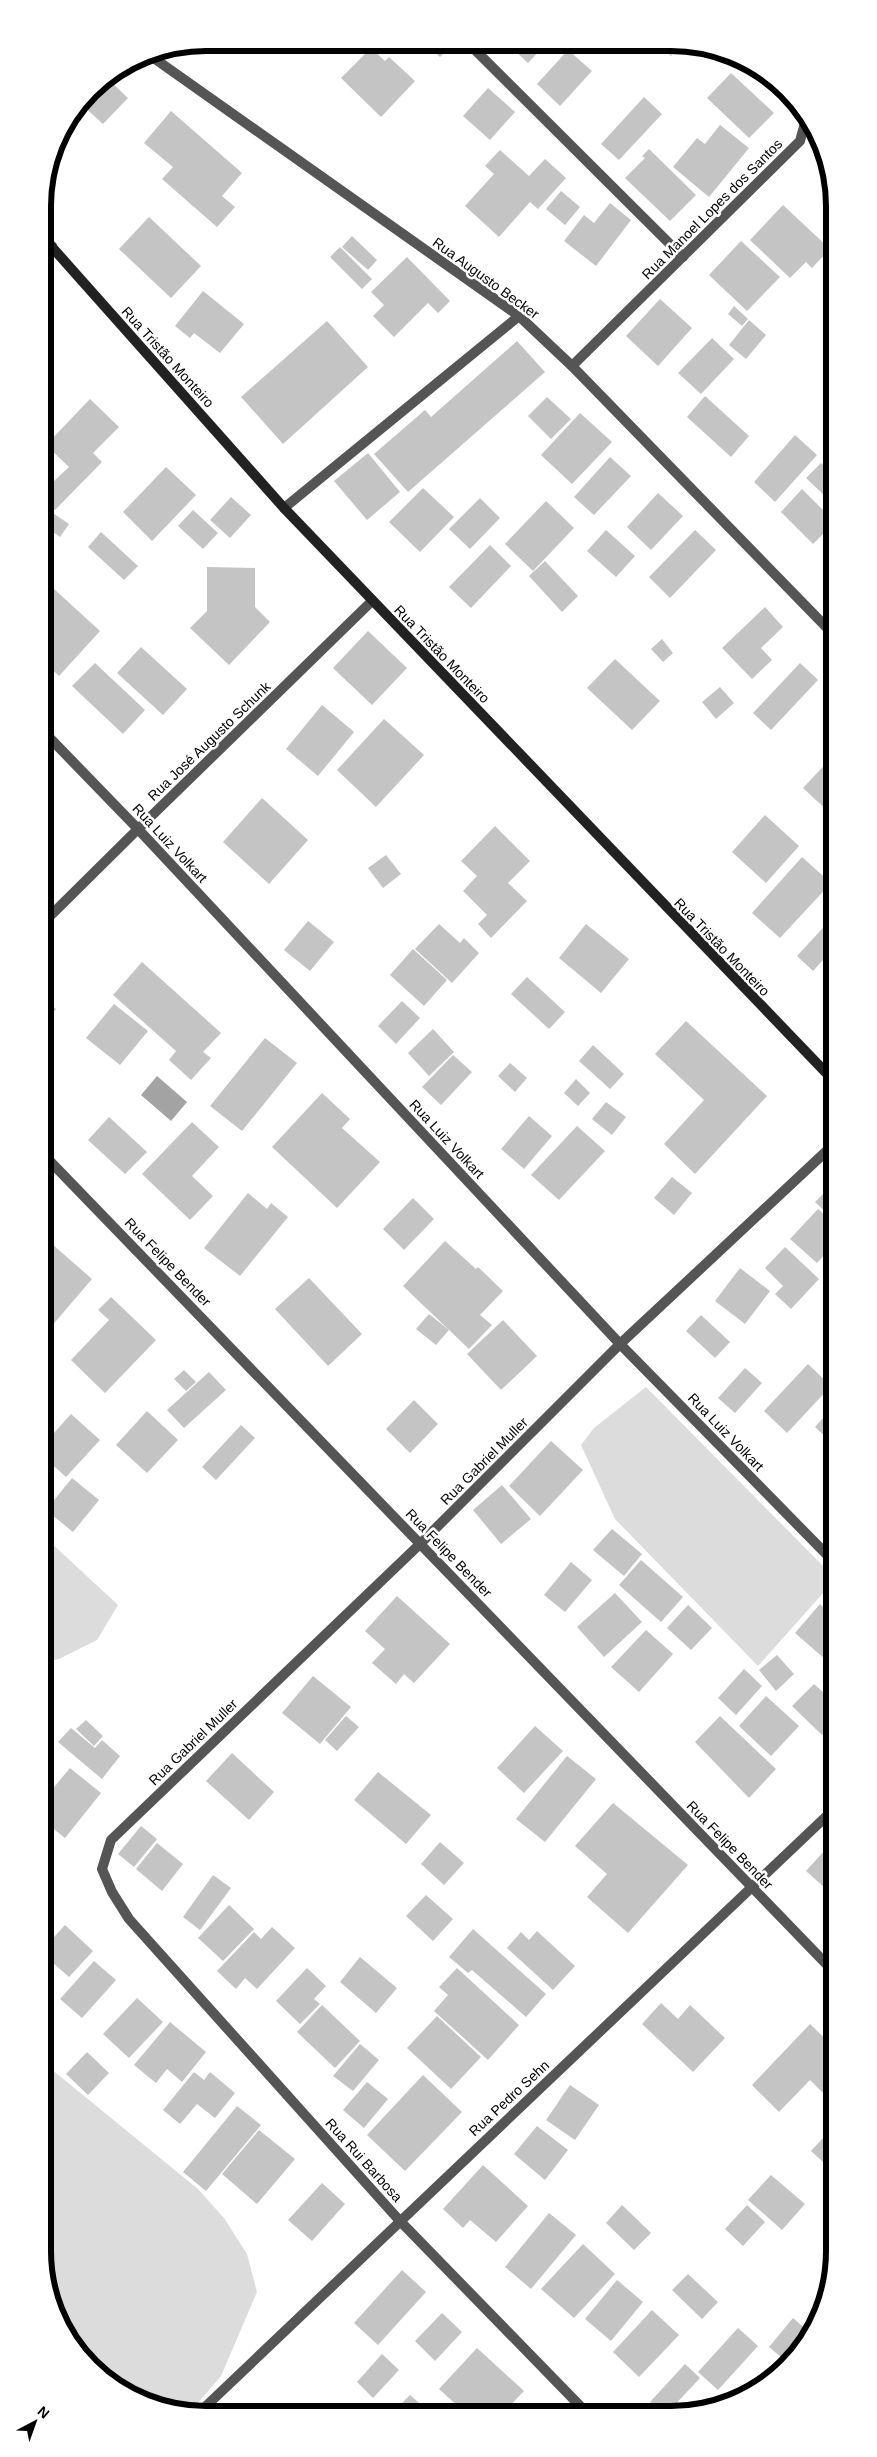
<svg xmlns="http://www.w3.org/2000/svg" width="877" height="2457" font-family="Helvetica,sans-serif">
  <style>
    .green { fill: #dcdcdc }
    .water { fill: #a3a3a3 }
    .building { fill: #c4c4c4 }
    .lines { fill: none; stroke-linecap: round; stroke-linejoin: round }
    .minor { stroke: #555; stroke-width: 10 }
    .tertiary { stroke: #555; stroke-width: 10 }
    .secondary { stroke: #222; stroke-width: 10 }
    .labels { text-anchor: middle; stroke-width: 5; stroke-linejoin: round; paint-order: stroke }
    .street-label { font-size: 14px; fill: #000; stroke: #fff }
    .rim { fill: none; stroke: #000; stroke-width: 6 }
  </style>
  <rect width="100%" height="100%" fill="#fff"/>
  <g class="green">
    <path d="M646,1387L833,1576V1582L758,1666L615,1519L581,1445L594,1428Z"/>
    <path d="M49,1541L118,1605L97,1640L59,1659L45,1662V1546Z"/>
    <path d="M45,2064L198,2189L224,2218L247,2254L257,2292L221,2376L191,2411C123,2411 60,2349 46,2284C42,2266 46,2238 46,2219C46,2167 45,2116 45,2064Z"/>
  </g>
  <path class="water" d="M157,1076L187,1102L171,1121L141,1095Z"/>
  <g class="building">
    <path d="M426,44H452L440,57Z"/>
    <path d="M508,44L545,45L528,63Z"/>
    <path d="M657,45H669L679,46L671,56Z"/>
    <path d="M371,48L385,61L389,57L415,81L381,117L341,78Z"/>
    <path d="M568,50L592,71L560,106L537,84Z"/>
    <path d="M731,73L774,113L749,138L707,98Z"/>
    <path d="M107,78L128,98L103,124L82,105L98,83Z"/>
    <path d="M488,88L515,112L490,140L463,116Z"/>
    <path d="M644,97L662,114L619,160L601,144Z"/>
    <path d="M171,111L242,173L222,196L235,207L217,227L162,179L173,167L144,143Z"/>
    <path d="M720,125L749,148L709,197L673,167L697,138L705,144Z"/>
    <path d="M649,149L696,195L670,221L625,178L645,158L642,156Z"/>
    <path d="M500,150L529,176L545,159L566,178L538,209L530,202L499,237L465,206L494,174L485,166Z"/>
    <path d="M561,191L580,207L565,225L546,209Z"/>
    <path d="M610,203L631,220L596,266L564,241L584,215L594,223Z"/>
    <path d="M783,205L830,249L812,268L806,262L790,278L750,240Z"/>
    <path d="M149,217L201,266L171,298L119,249Z"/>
    <path d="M352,236L377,260L368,270L342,247Z"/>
    <path d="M741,241L780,277L747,311L709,275Z"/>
    <path d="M340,247L372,279L362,289L330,257Z"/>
    <path d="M407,257L450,301L438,313L428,303L394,337L373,316L384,305L371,292Z"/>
    <path d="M203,291L244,324L220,353L194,333L190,338L175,326Z"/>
    <path d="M660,299L692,328L658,366L626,336Z"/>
    <path d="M734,306L748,319L742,326L728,314Z"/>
    <path d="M749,320L766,335L746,359L729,345Z"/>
    <path d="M327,321L368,367L283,444L241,397Z"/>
    <path d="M712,338L734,359L701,394L678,373Z"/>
    <path d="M517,341L545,372L408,492L374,454L425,410L431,417Z"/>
    <path d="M705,396L749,436L731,457L687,417Z"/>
    <path d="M547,397L571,419L551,439L528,416Z"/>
    <path d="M90,399L119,427L93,453L102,462L55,510L43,499V478L46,475L53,482L69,467L46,445Z"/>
    <path d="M580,413L612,442L572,484L541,455Z"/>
    <path d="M795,435L817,455L775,502L754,482Z"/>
    <path d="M368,453L400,492L367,520L334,481Z"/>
    <path d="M610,457L631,476L594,515L574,497Z"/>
    <path d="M821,463L832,473V496L828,499L806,478Z"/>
    <path d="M166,467L196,495L152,541L123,512Z"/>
    <path d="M423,488L454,517L420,552L389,522Z"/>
    <path d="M802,489L823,510L832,501V525L813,544L781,512Z"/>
    <path d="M658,493L683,516L651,550L627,527Z"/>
    <path d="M231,497L251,515L230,538L210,520Z"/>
    <path d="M480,498L500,518L470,549L449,529Z"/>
    <path d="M546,501L574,528L533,571L505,544Z"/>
    <path d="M47,509L69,524L60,537L43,525V514Z"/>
    <path d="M193,510L218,533L203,549L178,526Z"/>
    <path d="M606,530L635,556L616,577L587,551Z"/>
    <path d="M695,530L716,550L670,598L649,577Z"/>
    <path d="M101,532L138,566L124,580L88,547Z"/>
    <path d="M490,545L511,566L471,608L449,587Z"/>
    <path d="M545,561L578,596L562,612L529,576Z"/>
    <path d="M207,567L255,568V607L270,622L229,665L190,628L207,611Z"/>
    <path d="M54,589L100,631L59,676L44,662L43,600Z"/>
    <path d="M765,607L783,627L761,648L772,660L752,679L722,648Z"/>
    <path d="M368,631L407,668L372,705L333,668Z"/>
    <path d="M662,639L673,653L663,662L651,649Z"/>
    <path d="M141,647L187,689L163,715L117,673Z"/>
    <path d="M615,659L660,701L632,730L587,688Z"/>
    <path d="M95,663L145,710L123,734L72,686Z"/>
    <path d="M800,663L818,680L771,730L753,713Z"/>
    <path d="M720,687L734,703L716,719L702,702Z"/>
    <path d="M322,705L354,732L318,776L286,749Z"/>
    <path d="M384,719L424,755L376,807L337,770Z"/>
    <path d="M832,757V815L803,788Z"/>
    <path d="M262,798L308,840L269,884L223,842Z"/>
    <path d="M765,815L799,846L766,883L732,852Z"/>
    <path d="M495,826L530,861L508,883L527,901L491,938L478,924L487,915L463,891L477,876L461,861Z"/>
    <path d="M386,855L401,874L383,888L368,868Z"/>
    <path d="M802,857L831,883L780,938L752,913Z"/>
    <path d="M832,918V950L813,971L797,956Z"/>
    <path d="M308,921L334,942L310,971L284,950Z"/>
    <path d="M439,924L460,943L464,938L479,953L452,983L415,949Z"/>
    <path d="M586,924L629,959L601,993L559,958Z"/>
    <path d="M413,949L447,980L424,1006L390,975Z"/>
    <path d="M142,962L221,1033L203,1052L211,1058L191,1080L169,1060L176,1051L113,995Z"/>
    <path d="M527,977L565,1012L549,1029L511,994Z"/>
    <path d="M44,999L56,1009L44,1023Z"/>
    <path d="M402,1001L420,1018L396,1044L378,1026Z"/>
    <path d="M114,1004L148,1031L120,1065L86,1038Z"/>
    <path d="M686,1021L767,1096L695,1174L664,1144L704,1100L655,1054Z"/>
    <path d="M433,1029L454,1052L429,1076L408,1053Z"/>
    <path d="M265,1038L297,1063L242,1131L210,1106Z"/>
    <path d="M593,1045L624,1074L610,1089L579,1061Z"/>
    <path d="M453,1055L472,1072L441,1105L422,1087Z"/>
    <path d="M510,1063L527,1078L515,1092L498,1076Z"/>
    <path d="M576,1079L590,1093L578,1106L564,1093Z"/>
    <path d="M322,1093L350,1119L342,1128L380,1162L337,1208L272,1147Z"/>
    <path d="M606,1102L626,1117L612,1135L592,1119Z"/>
    <path d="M529,1116L552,1136L524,1169L501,1149Z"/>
    <path d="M109,1117L147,1152L125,1174L88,1140Z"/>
    <path d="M192,1122L219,1147L192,1176L213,1196L190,1220L142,1174Z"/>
    <path d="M577,1126L605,1151L559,1200L531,1175Z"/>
    <path d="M672,1177L692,1193L674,1215L654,1198Z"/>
    <path d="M833,1184V1219L815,1202Z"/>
    <path d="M248,1193L267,1209L271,1203L288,1217L240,1276L204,1248Z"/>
    <path d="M413,1198L434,1219L404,1250L383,1229Z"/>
    <path d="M818,1209L833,1223V1246L817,1263L790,1239Z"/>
    <path d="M44,1237L92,1279L50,1328L44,1323Z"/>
    <path d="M445,1241L476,1269L478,1267L503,1291L480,1315L492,1325L469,1349L403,1286Z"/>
    <path d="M785,1247L819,1279L791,1309L775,1294L783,1286L765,1268Z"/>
    <path d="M740,1268L770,1291L745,1324L715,1301Z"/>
    <path d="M309,1278L362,1334L328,1366L275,1309Z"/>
    <path d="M111,1297L156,1340L105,1393L71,1360L109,1320L98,1310Z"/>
    <path d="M429,1314L449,1330L436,1345L416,1329Z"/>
    <path d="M701,1315L730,1342L715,1358L686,1331Z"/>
    <path d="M503,1320L537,1356L501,1390L467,1354Z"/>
    <path d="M808,1364L831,1386L787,1433L764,1411Z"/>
    <path d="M745,1368L762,1383L735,1413L718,1398Z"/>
    <path d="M184,1370L196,1382L186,1391L174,1379Z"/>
    <path d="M209,1372L226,1390L184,1428L167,1410Z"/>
    <path d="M414,1400L438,1424L410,1453L386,1429Z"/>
    <path d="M830,1410L833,1413V1444L815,1427Z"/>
    <path d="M147,1411L178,1440L147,1473L116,1445Z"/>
    <path d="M71,1414L100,1440L66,1477L45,1458V1443Z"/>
    <path d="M241,1425L255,1438L216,1480L202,1467Z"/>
    <path d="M551,1441L583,1470L540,1516L509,1486Z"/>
    <path d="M72,1478L99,1500L73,1532L46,1510Z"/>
    <path d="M502,1485L531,1519L501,1544L473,1510Z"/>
    <path d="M612,1529L642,1554L624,1576L593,1550Z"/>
    <path d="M641,1560L683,1597L661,1622L619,1585Z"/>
    <path d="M571,1562L592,1580L565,1612L544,1595Z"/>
    <path d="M615,1593L642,1622L604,1657L577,1627Z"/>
    <path d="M397,1596L450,1644L414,1683L404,1674L396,1684L372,1663L385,1649L365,1631Z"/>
    <path d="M820,1604L833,1616V1666L795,1633Z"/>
    <path d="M688,1605L712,1628L691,1650L667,1628Z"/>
    <path d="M646,1630L673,1654L639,1692L611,1667Z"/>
    <path d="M777,1655L794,1674L776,1691L759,1670Z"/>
    <path d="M744,1669L762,1686L736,1715L718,1698Z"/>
    <path d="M313,1676L351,1707L320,1744L282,1713Z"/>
    <path d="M814,1684L824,1693L833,1684V1723L822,1735L792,1706Z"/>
    <path d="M766,1696L799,1726L771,1756L739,1726Z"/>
    <path d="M346,1716L359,1727L337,1751L325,1740Z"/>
    <path d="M720,1716L776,1769L749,1798L695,1742Z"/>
    <path d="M86,1720L103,1736L94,1746L76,1729Z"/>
    <path d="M535,1726L563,1751L524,1793L497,1768Z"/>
    <path d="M71,1728L95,1748L102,1740L120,1756L102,1779L58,1742Z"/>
    <path d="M232,1753L274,1792L249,1820L206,1781Z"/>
    <path d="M567,1756L596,1779L545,1842L516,1819Z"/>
    <path d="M70,1768L101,1793L65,1838L45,1822V1798Z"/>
    <path d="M378,1772L431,1815L406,1844L354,1800Z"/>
    <path d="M613,1803L688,1865L628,1933L587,1897L607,1874L575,1846Z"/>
    <path d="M141,1826L157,1839L134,1867L118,1854Z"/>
    <path d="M834,1840V1896L806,1871Z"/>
    <path d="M440,1842L464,1863L444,1885L421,1864Z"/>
    <path d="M157,1843L183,1864L162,1891L136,1869Z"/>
    <path d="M213,1875L231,1888L200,1930L183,1917Z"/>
    <path d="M45,1890L54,1898L45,1907Z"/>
    <path d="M426,1895L453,1919L433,1941L406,1916Z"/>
    <path d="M229,1905L254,1929L223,1961L198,1938Z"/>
    <path d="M65,1925L93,1951L69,1977L45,1956V1947Z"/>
    <path d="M272,1927L295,1948L257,1989L245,1978L236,1989L217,1971L254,1932L261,1939Z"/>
    <path d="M473,1929L546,1994L526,2017L472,1970L468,1973L449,1957Z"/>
    <path d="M537,1931L575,1966L553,1990L507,1948L521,1932L529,1940Z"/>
    <path d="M360,1957L397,1988L376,2013L340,1982Z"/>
    <path d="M94,1961L116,1980L82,2018L60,1999Z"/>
    <path d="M307,1968L326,1986L314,1999L320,2004L300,2024L276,2001Z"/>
    <path d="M457,1968L519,2025L488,2060L434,2011L448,1995L439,1987Z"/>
    <path d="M137,1998L163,2022L129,2058L103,2034Z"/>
    <path d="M661,2003L678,2019L690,2005L725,2038L693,2072L642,2024Z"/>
    <path d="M322,2005L360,2041L335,2068L297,2032Z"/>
    <path d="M437,2016L481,2057L451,2089L407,2048Z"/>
    <path d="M170,2022L206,2052L182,2082L167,2069L156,2083L134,2065Z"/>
    <path d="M810,2024L834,2047V2104L810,2080L779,2112L752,2085Z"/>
    <path d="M360,2044L379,2060L353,2091L333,2076Z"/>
    <path d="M87,2052L109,2073L88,2095L66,2074Z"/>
    <path d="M194,2072L204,2080L210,2072L235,2093L215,2118L197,2104L180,2124L163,2110Z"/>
    <path d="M423,2075L462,2112L405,2171L367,2135Z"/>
    <path d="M367,2082L388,2099L364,2128L343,2110Z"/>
    <path d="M570,2085L599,2105L575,2140L546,2120Z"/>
    <path d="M237,2106L261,2125L206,2191L183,2172Z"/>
    <path d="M537,2126L568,2150L545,2180L514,2154Z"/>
    <path d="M834,2126V2168L832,2170L811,2151Z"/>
    <path d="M259,2130L295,2159L257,2204L222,2174Z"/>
    <path d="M483,2165L528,2206L496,2242L470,2220L463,2228L443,2209Z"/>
    <path d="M771,2175L805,2204L782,2230L748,2200Z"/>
    <path d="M322,2183L345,2204L312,2241L288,2220Z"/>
    <path d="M622,2205L651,2233L634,2250L606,2223Z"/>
    <path d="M747,2205L765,2222L743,2246L725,2229Z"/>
    <path d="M549,2213L576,2235L531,2289L505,2267Z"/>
    <path d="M583,2244L615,2274L574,2318L541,2289Z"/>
    <path d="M832,2268L828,2287L821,2280Z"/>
    <path d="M402,2270L426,2292L378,2345L354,2323Z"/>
    <path d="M688,2274L718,2302L702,2319L672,2290Z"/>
    <path d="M617,2280L643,2302L611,2341L585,2319Z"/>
    <path d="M652,2310L679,2335L639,2377L613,2352Z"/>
    <path d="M442,2313L462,2332L435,2361L415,2341Z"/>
    <path d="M793,2318L808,2331L815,2325L794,2359L788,2363L769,2347Z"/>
    <path d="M738,2328L758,2346L718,2390L698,2372Z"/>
    <path d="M477,2348L524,2391L505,2411H457L460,2408L439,2389Z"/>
    <path d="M382,2354L399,2370L373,2398L357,2382Z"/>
    <path d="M685,2364L700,2378L669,2411H660L650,2402Z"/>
    <path d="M410,2395L426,2409L424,2411H394Z"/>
  </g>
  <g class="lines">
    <g class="minor">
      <path d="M469,44L683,257"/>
      <path d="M43,255L52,246"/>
      <path d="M284,508L519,316"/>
      <path d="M44,732L138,829L44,922"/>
      <path d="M44,1155L834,1972"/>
      <path d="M205,2411L204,2408L834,1809"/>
      <path d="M585,2411L399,2220L129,1919L112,1892L102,1869L111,1840L421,1543L620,1344L833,1145"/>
    </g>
    <g class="tertiary">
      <path d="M148,54L519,316L572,366L832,633"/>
      <path d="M572,366L800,141L805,123L796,106L751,65"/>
      <path d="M372,601L138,829L620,1344L833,1561"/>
    </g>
    <path class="secondary" d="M43,237L284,508L833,1080"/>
  </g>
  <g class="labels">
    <g class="street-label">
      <text transform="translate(712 209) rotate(-45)" y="5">Rua Manoel Lopes dos Santos</text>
      <text transform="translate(486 278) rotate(36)" y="5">Rua Augusto Becker</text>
      <text transform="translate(168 357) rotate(48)" y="5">Rua Tristão Monteiro</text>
      <text transform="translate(442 654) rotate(46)" y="5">Rua Tristão Monteiro</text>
      <text transform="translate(209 741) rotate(-44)" y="5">Rua José Augusto Schunk</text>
      <text transform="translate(170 843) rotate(47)" y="5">Rua Luiz Volkart</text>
      <text transform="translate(722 947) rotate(46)" y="5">Rua Tristão Monteiro</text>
      <text transform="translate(447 1139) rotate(47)" y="5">Rua Luiz Volkart</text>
      <text transform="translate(168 1262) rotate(46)" y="5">Rua Felipe Bender</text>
      <text transform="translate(726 1432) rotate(46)" y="5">Rua Luiz Volkart</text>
      <text transform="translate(484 1461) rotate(-45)" y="5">Rua Gabriel Muller</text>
      <text transform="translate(449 1553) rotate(46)" y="5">Rua Felipe Bender</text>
      <text transform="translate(193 1742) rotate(-44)" y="5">Rua Gabriel Muller</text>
      <text transform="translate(730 1845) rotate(46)" y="5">Rua Felipe Bender</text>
      <text transform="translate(509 2098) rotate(-43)" y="5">Rua Pedro Sehn</text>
      <text transform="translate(364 2160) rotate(48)" y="5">Rua Rui Barbosa</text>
    </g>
  </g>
  <path d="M0 0H877V2457H0ZM206 51H671A155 155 0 0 1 826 206V2251A155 155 0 0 1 671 2406H206A155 155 0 0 1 51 2251V206A155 155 0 0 1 206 51Z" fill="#fff" fill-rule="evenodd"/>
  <path class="rim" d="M206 51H671A155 155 0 0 1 826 206V2251A155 155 0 0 1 671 2406H206A155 155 0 0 1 51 2251V206A155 155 0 0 1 206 51Z"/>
  <g transform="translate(35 2422) rotate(41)" stroke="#ffffff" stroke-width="4" paint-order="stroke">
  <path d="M0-4L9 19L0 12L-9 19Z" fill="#000000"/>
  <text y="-8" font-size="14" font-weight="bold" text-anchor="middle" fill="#000000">N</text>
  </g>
</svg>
